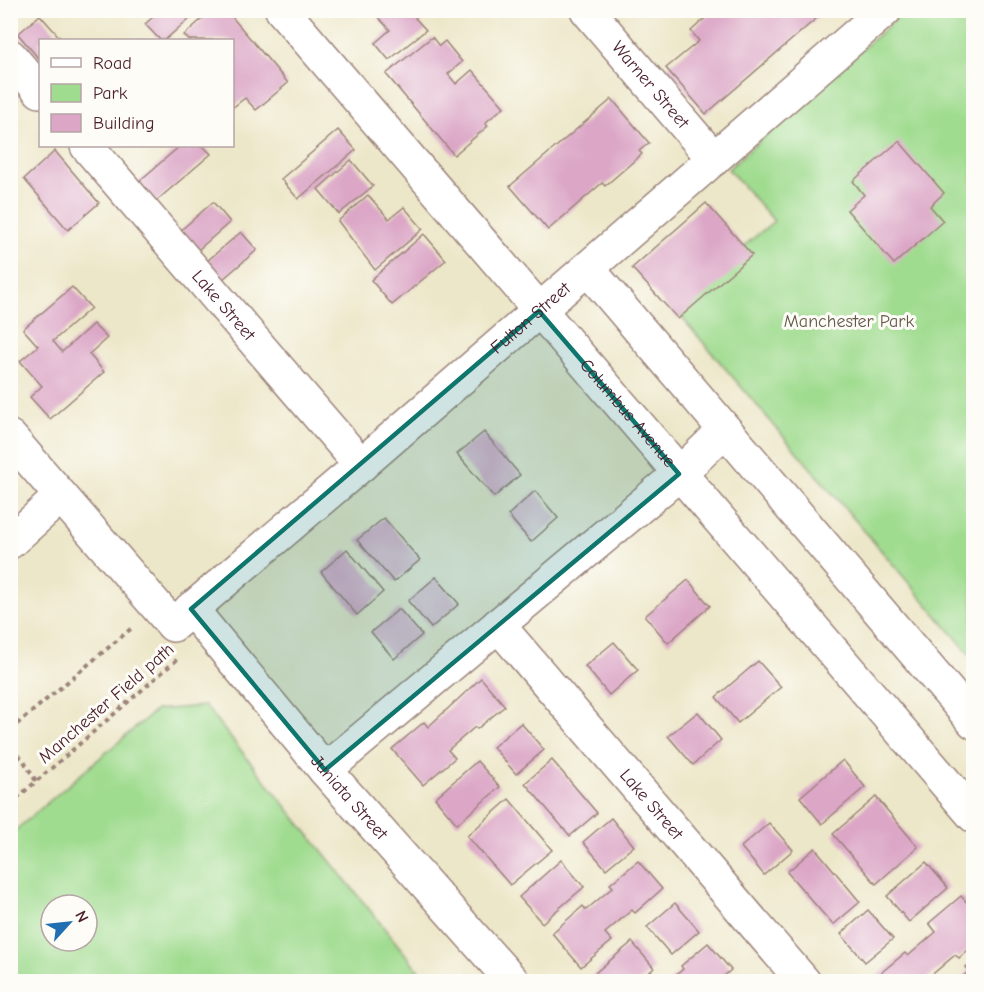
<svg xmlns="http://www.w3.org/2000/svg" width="984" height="992" font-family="'Comic Neue',sans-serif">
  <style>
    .park { fill: #a0dc90; stroke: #757e5e; stroke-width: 1.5; fill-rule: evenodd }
    .building { fill: #dca7c7 }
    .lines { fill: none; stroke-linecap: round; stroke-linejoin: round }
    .minor-casing { stroke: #9c837a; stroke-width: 36 }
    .path { stroke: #9c837a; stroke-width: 4; stroke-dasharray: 4.5 4.5; stroke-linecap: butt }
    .minor { stroke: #fff; stroke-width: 33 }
    .marked { fill: #0f766e; fill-opacity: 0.2; stroke: #0f766e; stroke-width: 4.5; stroke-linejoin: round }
    .labels { text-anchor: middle; stroke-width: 6; stroke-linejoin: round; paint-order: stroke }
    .street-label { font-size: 18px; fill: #4a1f2b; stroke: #fdfcf7 }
    .park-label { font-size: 18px; fill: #645849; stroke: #fdfcf7 }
  </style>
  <rect width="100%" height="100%" fill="#fdfcf7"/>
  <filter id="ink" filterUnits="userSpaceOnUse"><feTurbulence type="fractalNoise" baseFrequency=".0167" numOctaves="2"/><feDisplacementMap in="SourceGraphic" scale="12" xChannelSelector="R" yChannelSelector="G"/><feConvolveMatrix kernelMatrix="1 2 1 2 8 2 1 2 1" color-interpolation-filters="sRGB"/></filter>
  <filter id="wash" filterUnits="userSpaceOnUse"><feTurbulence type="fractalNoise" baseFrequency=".008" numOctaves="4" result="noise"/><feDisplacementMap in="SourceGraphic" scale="24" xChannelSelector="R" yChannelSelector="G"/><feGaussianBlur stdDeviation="1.35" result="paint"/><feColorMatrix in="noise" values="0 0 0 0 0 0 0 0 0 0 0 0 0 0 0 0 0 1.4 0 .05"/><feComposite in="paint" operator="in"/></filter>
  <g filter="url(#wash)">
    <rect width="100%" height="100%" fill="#ede7c9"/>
    <g class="park">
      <path d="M905,11H973V658L672,306L774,221L728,169Z"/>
      <path d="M205,706L427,981H11V834L156,710ZM51,905H87V941H51Z"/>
    </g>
    <g id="blocks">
      <g class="building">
        <path d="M161,10H199L165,40H160L145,24Z"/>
        <path d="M212,10H226L288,83L256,110L245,98L232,108V40H189L184,35Z"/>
        <path d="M381,10H424L415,18L426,30L389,60L375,43L390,30L376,15Z"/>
        <path d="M714,10H826L706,114L666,68L699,41L691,31Z"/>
        <path d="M40,15L62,40H40L39,59L18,34Z"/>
        <path d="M432,37L439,46L445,41L462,62L448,74L456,84L472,70L504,107L485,123L488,126L454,155L386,74Z"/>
        <path d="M612,99L649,143L639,151L642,154L605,186L602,183L548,230L510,186Z"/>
        <path d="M338,130L356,150L298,199L281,179Z"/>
        <path d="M899,141L944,193L930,206L943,221L894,264L847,210L864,195L853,181Z"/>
        <path d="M180,146H203L211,154L155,202L138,182Z"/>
        <path d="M55,151L99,203L68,230L24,179Z"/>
        <path d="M351,160L373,186L339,214L318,189Z"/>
        <path d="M368,195L389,219L404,207L423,229L375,270L338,221Z"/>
        <path d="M213,202L230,222L198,250L181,230Z"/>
        <path d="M706,203L752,255L678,319L632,268Z"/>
        <path d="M241,232L257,250L223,279L207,261Z"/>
        <path d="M424,234L446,260L392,305L371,280Z"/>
        <path d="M72,287L91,308L53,341L62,352L93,324L107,338L89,354L104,372L50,419L30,397L42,386L20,361L38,346L23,329Z"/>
        <path d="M484,432L520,475L494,497L457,454Z"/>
        <path d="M535,491L558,518L531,542L508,515Z"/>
        <path d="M384,518L420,560L394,582L357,540Z"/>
        <path d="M347,549L383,592L357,615L321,572Z"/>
        <path d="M436,577L459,604L431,628L408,601Z"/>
        <path d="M688,580L710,606L668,643L645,616Z"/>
        <path d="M399,609L422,635L394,659L371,632Z"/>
        <path d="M614,642L638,670L609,695L585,666Z"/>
        <path d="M758,661L781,687L738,723L716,697Z"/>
        <path d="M481,678L505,706L477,729L475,727L448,750L455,758L423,785L392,749L424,722L428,727Z"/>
        <path d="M698,712L721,740L693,765L668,736Z"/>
        <path d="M521,723L544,750L516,774L493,747Z"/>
        <path d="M552,760L597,813L570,836L525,783Z"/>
        <path d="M843,760L865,787L822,824L800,797Z"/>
        <path d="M477,761L500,787L457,824L435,798Z"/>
        <path d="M876,797L918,847L876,884L833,834Z"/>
        <path d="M509,799L552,850L510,885L467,836Z"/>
        <path d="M611,818L634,846L606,869L583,842Z"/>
        <path d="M769,823L793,850L764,875L741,847Z"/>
        <path d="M815,848L860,902L833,925L787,872Z"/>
        <path d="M561,860L584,887L542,923L519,897Z"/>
        <path d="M638,861L662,889L635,913L632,910L605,933L612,941L581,967L552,933L583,906L586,910L613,887L610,884Z"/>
        <path d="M926,862L948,888L909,922L887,896Z"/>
        <path d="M961,896L974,910V945L959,958L955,955L927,979L929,982H882L877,976L905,953L908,956L936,932L929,923Z"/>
        <path d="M675,903L699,931L671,955L647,927Z"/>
        <path d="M868,910L893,939L865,962L841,934Z"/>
        <path d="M632,942L654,968L639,982H590L588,979Z"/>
        <path d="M708,943L731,970L717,982H668L683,969L681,966Z"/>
        <path d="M974,961V982H957L969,971L966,967Z"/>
      </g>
    </g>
  </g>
  <g filter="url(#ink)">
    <use href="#blocks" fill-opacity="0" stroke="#9c837a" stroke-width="1.5"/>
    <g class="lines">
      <g class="minor-casing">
        <g id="minor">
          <path id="s1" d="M282,10L974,816"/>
          <path id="s2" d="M587,10L714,159"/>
          <path d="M10,56L40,91"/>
          <path id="s3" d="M87,146L361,465"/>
          <path d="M588,269L974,722"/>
          <path id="s4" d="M10,437L173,625L361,465L885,10"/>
          <path d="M10,542L61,496"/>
          <path id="s5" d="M191,609L325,770L513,982"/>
          <path id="s6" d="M498,625L804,982"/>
          <path d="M325,770L679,474L725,430"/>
        </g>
      </g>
      <g class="path">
        <path d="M10,730L133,627"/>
        <path d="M10,751L22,758L36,781"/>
        <path d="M10,804L180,657"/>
      </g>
      <use href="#minor" class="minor"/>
    </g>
  </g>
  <path class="marked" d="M539,311L679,474L325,770L191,609Z"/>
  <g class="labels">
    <g class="street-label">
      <text dy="6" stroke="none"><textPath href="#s2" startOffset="98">Warner Street</textPath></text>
      <text dy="6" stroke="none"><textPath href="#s3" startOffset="210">Lake Street</textPath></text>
      <text dy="6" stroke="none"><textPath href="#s4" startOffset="720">Fulton Street</textPath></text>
      <text dy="6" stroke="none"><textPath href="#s1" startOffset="531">Columbus Avenue</textPath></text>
      <text transform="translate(106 703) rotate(-41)" y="6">Manchester Field path</text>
      <text dy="6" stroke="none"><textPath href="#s5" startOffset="246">Juniata Street</textPath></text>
      <text dy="6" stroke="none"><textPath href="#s6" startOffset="236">Lake Street</textPath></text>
    </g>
    <g class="park-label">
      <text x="849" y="327">Manchester Park</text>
    </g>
  </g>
  <rect width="984" height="992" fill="none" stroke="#fdfcf7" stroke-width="36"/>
  <rect x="39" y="39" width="195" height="108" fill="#fdfcf7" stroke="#b5a4a5" stroke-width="1.5"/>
  <rect x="51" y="58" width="30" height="9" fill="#ffffff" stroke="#b5a4a5" stroke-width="1.5"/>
  <text x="93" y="69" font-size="18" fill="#4a1f2b">Road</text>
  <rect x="51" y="84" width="30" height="18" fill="#a0dc90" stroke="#b5a4a5" stroke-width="1.5"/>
  <text x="93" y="99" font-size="18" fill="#4a1f2b">Park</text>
  <rect x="51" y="114" width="30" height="18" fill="#dca7c7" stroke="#b5a4a5" stroke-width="1.5"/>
  <text x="93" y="129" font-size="18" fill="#4a1f2b">Building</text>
  <g transform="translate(69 923) rotate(63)"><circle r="28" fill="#fdfcf7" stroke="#b5a4a5" stroke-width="1.5"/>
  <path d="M0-4.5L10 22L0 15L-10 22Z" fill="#1f6fb2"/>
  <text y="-9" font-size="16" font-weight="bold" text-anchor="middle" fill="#4a1f2b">N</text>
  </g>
</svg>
